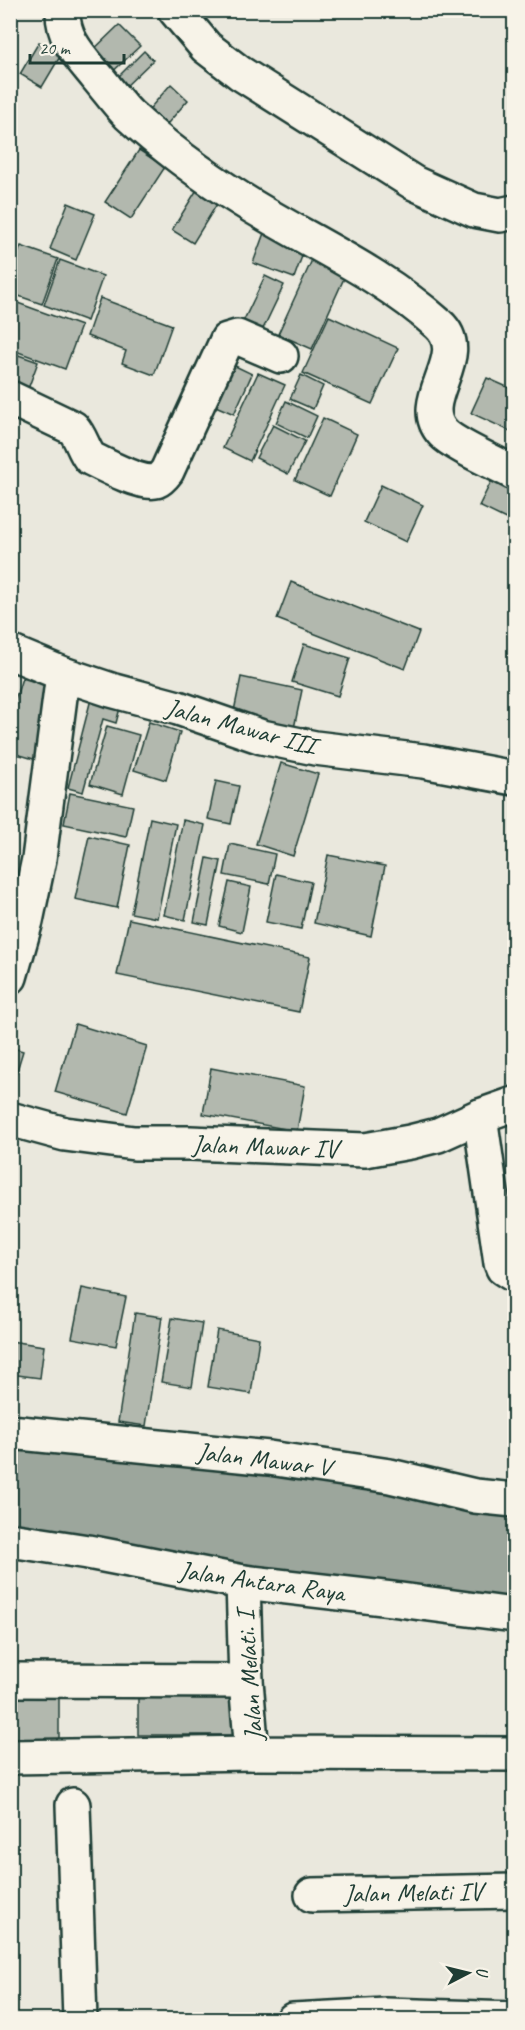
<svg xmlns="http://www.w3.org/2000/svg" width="525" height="2030" font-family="Caveat,sans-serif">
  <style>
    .water { fill: #9ca69c; stroke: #6a7c72; stroke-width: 1.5 }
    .building { fill: #b2b8ae; stroke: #1f3d34; stroke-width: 1.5 }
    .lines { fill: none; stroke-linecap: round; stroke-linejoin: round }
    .minor-casing { stroke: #1f3d34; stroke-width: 38 }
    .minor { stroke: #f7f3e8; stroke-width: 33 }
    .labels { text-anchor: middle; stroke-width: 4.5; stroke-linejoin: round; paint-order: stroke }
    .street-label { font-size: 26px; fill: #1f3d34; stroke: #f7f3e8 }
  </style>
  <rect width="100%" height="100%" fill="#eae8dd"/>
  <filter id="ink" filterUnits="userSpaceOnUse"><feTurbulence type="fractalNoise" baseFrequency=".0167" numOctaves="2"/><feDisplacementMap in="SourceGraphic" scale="12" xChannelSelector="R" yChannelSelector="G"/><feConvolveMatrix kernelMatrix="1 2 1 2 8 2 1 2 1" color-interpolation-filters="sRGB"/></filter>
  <g filter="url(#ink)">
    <path class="water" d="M10,1432L514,1500V1615L11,1543Z"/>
    <g class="building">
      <path d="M119,25L140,46L107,77L87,56Z"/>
      <path d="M39,42L61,55L42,87L20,74Z"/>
      <path d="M144,51L153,60L121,91L113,82Z"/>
      <path d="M171,84L188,100L162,130L145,114Z"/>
      <path d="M139,150L165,167L131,219L105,202Z"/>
      <path d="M201,183L222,196L193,243L172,230Z"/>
      <path d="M68,203L95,214L76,260L50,249Z"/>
      <path d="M264,233L305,248L294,278L253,263Z"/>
      <path d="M21,246L58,259L42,304L10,293V274Z"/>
      <path d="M60,260L103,276L87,321L44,305Z"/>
      <path d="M312,260L345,276L312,349L278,334Z"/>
      <path d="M265,276L284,285L262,331L243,322Z"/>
      <path d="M100,298L172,325L154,375L122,363L126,351L87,336Z"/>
      <path d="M15,302L81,326L65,369L10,349V315Z"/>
      <path d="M329,316L398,348L372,404L303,373Z"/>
      <path d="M10,352L38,362L25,397L10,392Z"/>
      <path d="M229,363L252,374L234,414L211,404Z"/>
      <path d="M258,373L285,385L250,461L223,448Z"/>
      <path d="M301,375L323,386L313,409L290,399Z"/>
      <path d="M487,378L514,390V426L512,432L471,413Z"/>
      <path d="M286,401L317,416L307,438L276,423Z"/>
      <path d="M323,418L357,434L330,496L295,480Z"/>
      <path d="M273,425L305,441L288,474L256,458Z"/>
      <path d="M492,480L514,490V523L479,506Z"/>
      <path d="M381,485L423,505L406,542L364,522Z"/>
      <path d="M291,582L419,632L405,669L277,619Z"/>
      <path d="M304,644L350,658L338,696L292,682Z"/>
      <path d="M241,677L302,690L293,733L232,721Z"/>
      <path d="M22,678L58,689L37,760L10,752V716Z"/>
      <path d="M91,699L120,708L116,723L103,719L83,792L68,788Z"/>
      <path d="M149,722L180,732L166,780L134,770Z"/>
      <path d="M107,726L139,735L123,794L90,784Z"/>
      <path d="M281,763L318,774L293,856L256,844Z"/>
      <path d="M216,781L239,786L231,824L208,819Z"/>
      <path d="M70,793L133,806L126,837L64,824Z"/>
      <path d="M150,818L176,824L157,918L131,913Z"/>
      <path d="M183,820L205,825L185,920L164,915Z"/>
      <path d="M89,836L130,845L117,908L75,899Z"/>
      <path d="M230,844L275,854L269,884L224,875Z"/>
      <path d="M328,855L385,866L371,936L314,923Z"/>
      <path d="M207,858L221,861L208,925L194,922Z"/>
      <path d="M276,874L311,882L301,929L266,922Z"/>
      <path d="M229,882L251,887L242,932L219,926Z"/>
      <path d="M129,919L310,957L299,1012L117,975Z"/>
      <path d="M75,1024L147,1046L127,1113L55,1092Z"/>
      <path d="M10,1047L23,1051L10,1093Z"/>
      <path d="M211,1068L305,1086L297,1131L203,1114Z"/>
      <path d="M82,1288L126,1297L116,1346L72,1338Z"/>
      <path d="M135,1313L162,1317L146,1426L118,1422Z"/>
      <path d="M172,1318L202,1323L192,1387L161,1382Z"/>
      <path d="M217,1330L259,1338L251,1394L208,1387Z"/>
      <path d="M10,1341L44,1346L40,1378L10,1374Z"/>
      <path d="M59,1688V1749H10V1689Z"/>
      <rect x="138" y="1688" width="106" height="47"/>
    </g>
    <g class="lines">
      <g class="minor-casing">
        <g id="minor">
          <path d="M63,10C62,39 80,56 97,77C108,90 118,104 129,115C164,147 202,175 242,200C307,241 379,271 438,324C474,356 412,400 443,433C454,445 498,464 514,473"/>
          <path d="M175,10L206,47L240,73L414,183L474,210L500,215L514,212"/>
          <path d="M10,398L73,428C81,437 83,449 90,458C104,465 142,485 156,481C161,479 164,475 167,471L227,340L237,337L281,356"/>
          <path d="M10,652L63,674L111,690L178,708L262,737L315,748L423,761L514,778"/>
          <path d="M10,977L26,921L39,859L63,674"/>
          <path d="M480,1116L501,1263L503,1268L514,1275"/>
          <path d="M10,1119L65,1134L134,1143H190L365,1150L410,1142L438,1135L480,1116L514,1104"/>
          <path d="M10,1432L269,1458L390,1476L475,1496L514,1500"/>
          <path d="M10,1540L88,1552L243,1582L392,1599L514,1615"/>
          <path d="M243,1582L246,1681L252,1753L514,1754"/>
          <path d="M10,1680L246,1681"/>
          <path d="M10,1757L252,1753"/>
          <path d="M73,1805L80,2020"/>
          <path d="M312,1895L514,1891"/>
          <path d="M293,2020L386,2015L514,2019"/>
        </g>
      </g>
      <use href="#minor" class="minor"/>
    </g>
  </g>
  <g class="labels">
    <g class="street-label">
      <text transform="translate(241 726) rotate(15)" y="9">Jalan Mawar III</text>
      <text transform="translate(265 1146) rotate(2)" y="9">Jalan Mawar IV</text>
      <text transform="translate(264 1459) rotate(7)" y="9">Jalan Mawar V</text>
      <text transform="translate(262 1581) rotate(8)" y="9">Jalan Antara Raya</text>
      <text transform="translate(249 1676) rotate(-94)" y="9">Jalan Melati. I</text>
      <text transform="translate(413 1892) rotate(-1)" y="9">Jalan Melati IV</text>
    </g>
  </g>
  <rect width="525" height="2030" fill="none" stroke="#f7f3e8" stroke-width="36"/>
  <rect x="18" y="18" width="489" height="1994" fill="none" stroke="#1f3d34" stroke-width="2" filter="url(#ink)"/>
  <g transform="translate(468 1973) rotate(83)" stroke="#f7f3e8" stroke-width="4.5" paint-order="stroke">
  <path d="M0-4.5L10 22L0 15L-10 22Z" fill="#1f3d34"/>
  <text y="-9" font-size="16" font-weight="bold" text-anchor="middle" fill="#1f3d34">U</text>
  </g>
  <path d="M30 54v9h94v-9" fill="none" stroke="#1f3d34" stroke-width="3"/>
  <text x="39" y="54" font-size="18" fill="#1f3d34" stroke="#f7f3e8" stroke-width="4.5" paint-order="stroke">20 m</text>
</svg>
